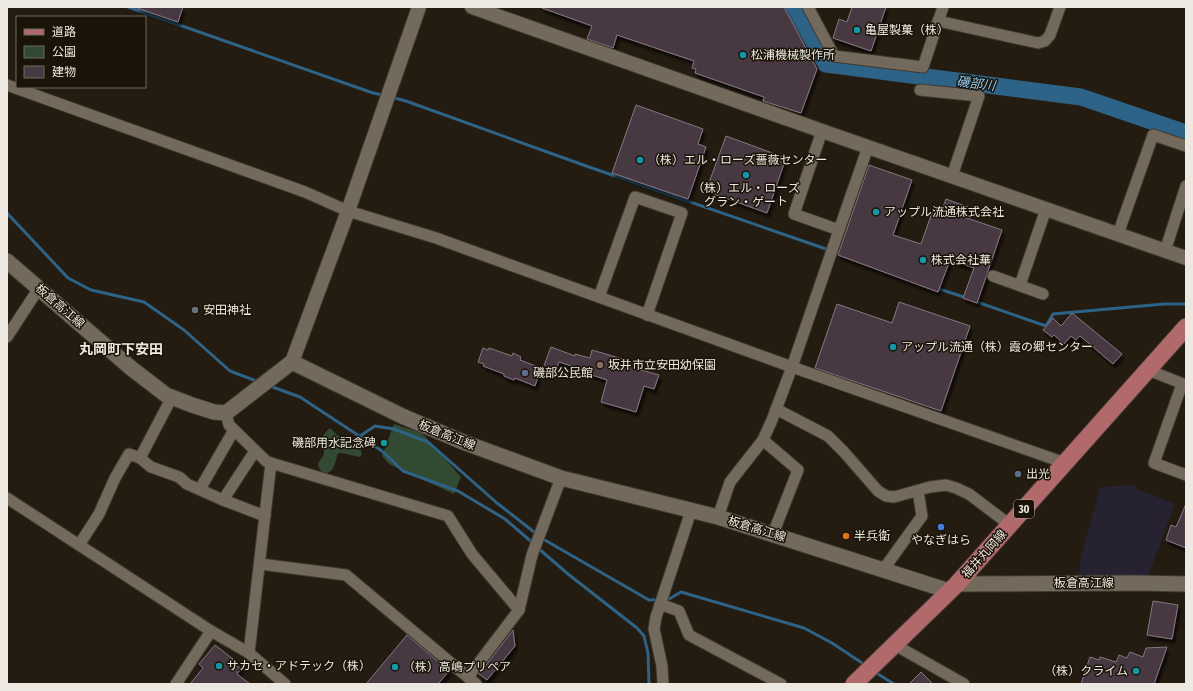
<svg xmlns="http://www.w3.org/2000/svg" width="1193" height="691" font-family="'Fira Sans Condensed','Noto Sans JP',sans-serif">
  <style>
    .industrial { fill: #272231 }
    .green { fill: #324a32 }
    .lines { fill: none; stroke-linecap: round; stroke-linejoin: round }
    .stream { stroke: #2c6386; stroke-width: 3 }
    .river { stroke: #2c6386; stroke-width: 17 }
    .building { fill: #463943; stroke: #867782; filter: url(#shadow) }
    .minor-casing { stroke: #3e3931; stroke-width: 13 }
    .tertiary-casing { stroke: #3e3931; stroke-width: 16 }
    .secondary-casing { stroke: #3e3931; stroke-width: 17 }
    .primary-casing { stroke: #3e3931; stroke-width: 19 }
    .minor { stroke: #736a5b; stroke-width: 11 }
    .tertiary { stroke: #736a5b; stroke-width: 14 }
    .secondary { stroke: #736a5b; stroke-width: 15 }
    .primary { stroke: #b1696c; stroke-width: 17 }
    .culture-dot { fill: #0f9aa8; stroke: #1a1307; stroke-width: 1.5 }
    .worship-dot { fill: #6b7280; stroke: #1a1307; stroke-width: 1.5 }
    .education-dot { fill: #8d6e63; stroke: #1a1307; stroke-width: 1.5 }
    .service-dot { fill: #5c6f8a; stroke: #1a1307; stroke-width: 1.5 }
    .shop-dot { fill: #3f7fe0; stroke: #1a1307; stroke-width: 1.5 }
    .food-dot { fill: #e8710a; stroke: #1a1307; stroke-width: 1.5 }
    .labels { text-anchor: middle; stroke-width: 3; stroke-linejoin: round; paint-order: stroke }
    .shield { fill: #1a1307; stroke: #aea99f; stroke-width: 1 }
    .shield-label { font-size: 11px; font-weight: bold; fill: #eee9e0 }
    .poi-label { font-size: 12px; fill: #eee9e0; stroke: #1a1307; text-anchor: start }
    .street-label { font-size: 12px; fill: #eee9e0; stroke: #1a1307 }
    .water-label { font-size: 13px; font-style: italic; fill: #90cef9; stroke: #1a1307 }
    .quarter-label { font-size: 14px; font-weight: bold; fill: #eee9e0; stroke: #1a1307 }
  </style>
  <defs>
    <filter id="shadow"><feDropShadow dx="2.5" dy="4.5" stdDeviation="1" flood-color="#0009"/></filter>
  </defs>
  <rect width="100%" height="100%" fill="#241c10"/>
  <path class="industrial" d="M1135,485V488L1175,504L1148,576L1079,580L1080,561L1100,487Z"/>
  <g class="green">
    <path d="M394,424L422,433L461,477L454,494L389,464L382,456Z"/>
    <path d="M330,428L338,436L345,437L360,449L362,454L360,457L342,453H338C335,462 335,471 325,474C310,462 324,462 324,451C324,449 322,448 321,445C320,439 325,432 330,428Z"/>
  </g>
  <g class="lines">
    <g class="stream">
      <path d="M128,7L373,93L383,95"/>
      <path d="M391,97L406,101L589,167L829,250"/>
      <path d="M7,213L68,278L91,290L144,302L184,330L230,371L259,382"/>
      <path d="M936,288L967,298"/>
      <path d="M974,301L1046,326L1053,314L1164,304H1186"/>
      <path d="M270,386L300,397L382,451L403,471L458,491L505,519L534,544"/>
      <path d="M360,436L375,426L394,429L428,442L497,503L543,539L649,600L669,599L681,592L804,628L832,643L865,665"/>
      <path d="M538,548L568,574L637,628L644,636L648,653L649,684"/>
      <path d="M878,674L894,684"/>
    </g>
    <path class="river" d="M794,7L826,64L1081,97L1186,133"/>
  </g>
  <g class="building">
    <path d="M137,7H183L178,22L137,8Z"/>
    <path d="M542,7H784L817,69L801,113L763,101L764,97L695,73L696,69L692,68L694,61L617,35L613,48L587,39L592,26L542,8Z"/>
    <path d="M852,7H886L871,51L833,38L839,19L847,22Z"/>
    <path d="M636,105L703,129L698,144L706,147L688,199L612,173Z"/>
    <path d="M726,136L786,158L767,213L706,191Z"/>
    <path d="M869,165L912,180L893,235L921,244L934,207L942,210L946,199L968,207L964,217L1002,230L977,303L963,298L974,268L950,260L938,292L838,255Z"/>
    <path d="M899,302L970,326L941,411L815,368L837,304L892,323Z"/>
    <path d="M1072,313L1122,354L1113,364L1080,336L1076,340L1071,336L1064,344L1054,335L1052,337L1043,330L1053,318L1061,326Z"/>
    <path d="M551,347L575,356V354L590,358L592,350L636,363L634,368L659,375L654,389L644,386L636,412L601,402L607,380L583,372L584,370L559,362L555,373L543,368Z"/>
    <path d="M483,348L488,350L489,348L512,356L513,353L521,357L520,360L541,368L535,386L515,378L514,380L504,376V374L483,366L484,364L478,362Z"/>
    <path d="M1186,504V548L1166,540L1171,525L1176,527Z"/>
    <path d="M1153,601L1178,605L1172,639L1147,635Z"/>
    <path d="M513,630L515,646L487,680L479,674Z"/>
    <path d="M407,635L449,671L438,684H366Z"/>
    <path d="M215,645L233,659L231,661L241,669L237,674L250,684H190L203,668L199,664Z"/>
    <path d="M1167,647L1154,684H1081L1090,657L1099,660L1100,657L1116,662L1119,655L1127,658L1130,652L1143,657L1146,648Z"/>
    <path d="M921,672L933,684H909Z"/>
  </g>
  <g class="lines">
    <g class="minor-casing">
      <g id="minor">
        <path d="M808,7L834,56L923,67L943,7"/>
        <path d="M938,21L1038,43L1045,41L1050,35L1060,7"/>
        <path d="M7,85L305,192L348,211L436,238L792,367L1065,463"/>
        <path d="M920,90L979,96L952,176"/>
        <path d="M822,131L794,214L839,230"/>
        <path d="M1118,234L1153,135L1186,146"/>
        <path d="M1165,251L1186,186"/>
        <path d="M993,276L1043,294"/>
        <path d="M1020,285L1046,209"/>
        <path d="M599,297L635,197L682,213L647,315"/>
        <path d="M7,337L39,288"/>
        <path d="M1148,370L1186,385"/>
        <path d="M1182,384L1154,463L1186,475"/>
        <path d="M776,409L828,436L844,452L878,491L886,496L894,497L930,487L946,485L956,488L969,494L1010,525"/>
        <path d="M226,413L229,425L266,461L271,463L249,653"/>
        <path d="M763,440L798,470L773,534"/>
        <path d="M140,458L172,397"/>
        <path d="M271,463L448,516L472,554L519,610"/>
        <path d="M200,489L234,430"/>
        <path d="M7,498L211,631L249,653L285,684"/>
        <path d="M223,500L255,451"/>
        <path d="M718,517L730,482L763,440L772,420L792,367L839,230L868,147"/>
        <path d="M79,545L99,514L115,478L129,454L140,458L151,467L179,477L187,484L223,500L265,516"/>
        <path d="M260,564L346,575L476,684"/>
        <path d="M883,570L922,516L918,491"/>
        <path d="M660,604L679,611L689,635L781,684"/>
        <path d="M895,645L964,684"/>
        <path d="M468,677L519,610L532,555L561,478"/>
        <path d="M176,684L211,631"/>
        <path d="M663,684L662,666L654,629L656,617L691,511"/>
      </g>
    </g>
    <g class="tertiary-casing">
      <g id="tertiary">
        <path d="M472,7L822,131L1186,258"/>
        <path d="M292,362L348,211L419,7"/>
      </g>
    </g>
    <g class="secondary-casing">
      <g id="secondary">
        <path d="M7,261L131,368L166,395L192,405L214,412L226,413L292,362L402,416L463,442L561,478L718,517L949,591"/>
        <path d="M957,584L1136,583L1186,584"/>
      </g>
    </g>
    <g class="primary-casing">
      <path id="primary" d="M854,684L957,584L1186,327"/>
    </g>
    <use href="#minor" class="minor"/>
    <use href="#tertiary" class="tertiary"/>
    <use href="#secondary" class="secondary"/>
    <use href="#primary" class="primary"/>
  </g>
  <g class="culture-dot">
    <circle cx="857" cy="30" r="4"/>
    <circle cx="743" cy="55" r="4"/>
    <circle cx="640" cy="160" r="4"/>
    <circle cx="746" cy="175" r="4"/>
    <circle cx="876" cy="212" r="4"/>
    <circle cx="923" cy="260" r="4"/>
    <circle cx="893" cy="347" r="4"/>
    <circle cx="384" cy="443" r="4"/>
    <circle cx="219" cy="666" r="4"/>
    <circle cx="395" cy="667" r="4"/>
    <circle cx="1136" cy="671" r="4"/>
  </g>
  <circle class="worship-dot" cx="195" cy="310" r="4"/>
  <circle class="education-dot" cx="600" cy="365" r="4"/>
  <g class="service-dot">
    <circle cx="525" cy="373" r="4"/>
    <circle cx="1018" cy="474" r="4"/>
  </g>
  <circle class="shop-dot" cx="941" cy="527" r="4"/>
  <circle class="food-dot" cx="846" cy="536" r="4"/>
  <g class="labels">
    <rect class="shield" x="1014" y="500" width="20" height="18" rx="3"/>
    <g class="shield-label">
      <text x="1024" y="513">30</text>
    </g>
    <g class="poi-label">
      <text x="865" y="34">亀屋製菓（株）</text>
      <text x="751" y="59">松浦機械製作所</text>
      <text x="648" y="164">（株）エル・ローズ薔薇センター</text>
      <text x="746" y="192" text-anchor="middle">（株）エル・ローズ<tspan x="746" dy="14">グラン・ゲート</tspan></text>
      <text x="884" y="216">アップル流通株式会社</text>
      <text x="931" y="264">株式会社華</text>
      <text x="203" y="314">安田神社</text>
      <text x="901" y="351">アップル流通（株）霞の郷センター</text>
      <text x="608" y="369">坂井市立安田幼保園</text>
      <text x="533" y="377">磯部公民館</text>
      <text x="376" y="447" text-anchor="end">磯部用水記念碑</text>
      <text x="1026" y="478">出光</text>
      <text x="854" y="540">半兵衛</text>
      <text x="941" y="544" text-anchor="middle">やなぎはら</text>
      <text x="227" y="670">サカセ・アドテック（株）</text>
      <text x="403" y="671">（株）高嶋プリペア</text>
      <text x="1128" y="675" text-anchor="end">（株）クライム</text>
    </g>
    <g class="street-label">
      <text transform="translate(60 306) rotate(41)" y="4">板倉高江線</text>
      <text transform="translate(447 435) rotate(22)" y="4">板倉高江線</text>
      <text transform="translate(757 529) rotate(17)" y="4">板倉高江線</text>
      <text transform="translate(984 554) rotate(-48)" y="4">福井丸岡線</text>
      <text x="1084" y="587">板倉高江線</text>
    </g>
    <g class="water-label">
      <text transform="translate(976 83) rotate(7)" y="5">磯部川</text>
    </g>
    <g class="quarter-label">
      <text x="121" y="354">丸岡町下安田</text>
    </g>
  </g>
  <rect width="1193" height="691" fill="none" stroke="#eee9e0" stroke-width="16"/>
  <rect x="16" y="16" width="130" height="72" fill="#1a1307" stroke="#6f695e"/>
  <rect x="24" y="29" width="20" height="6" fill="#b1696c" stroke="#6f695e"/>
  <text x="52" y="36" font-size="12" fill="#eee9e0">道路</text>
  <rect x="24" y="46" width="20" height="12" fill="#324a32" stroke="#6f695e"/>
  <text x="52" y="56" font-size="12" fill="#eee9e0">公園</text>
  <rect x="24" y="66" width="20" height="12" fill="#463943" stroke="#6f695e"/>
  <text x="52" y="76" font-size="12" fill="#eee9e0">建物</text>
</svg>
